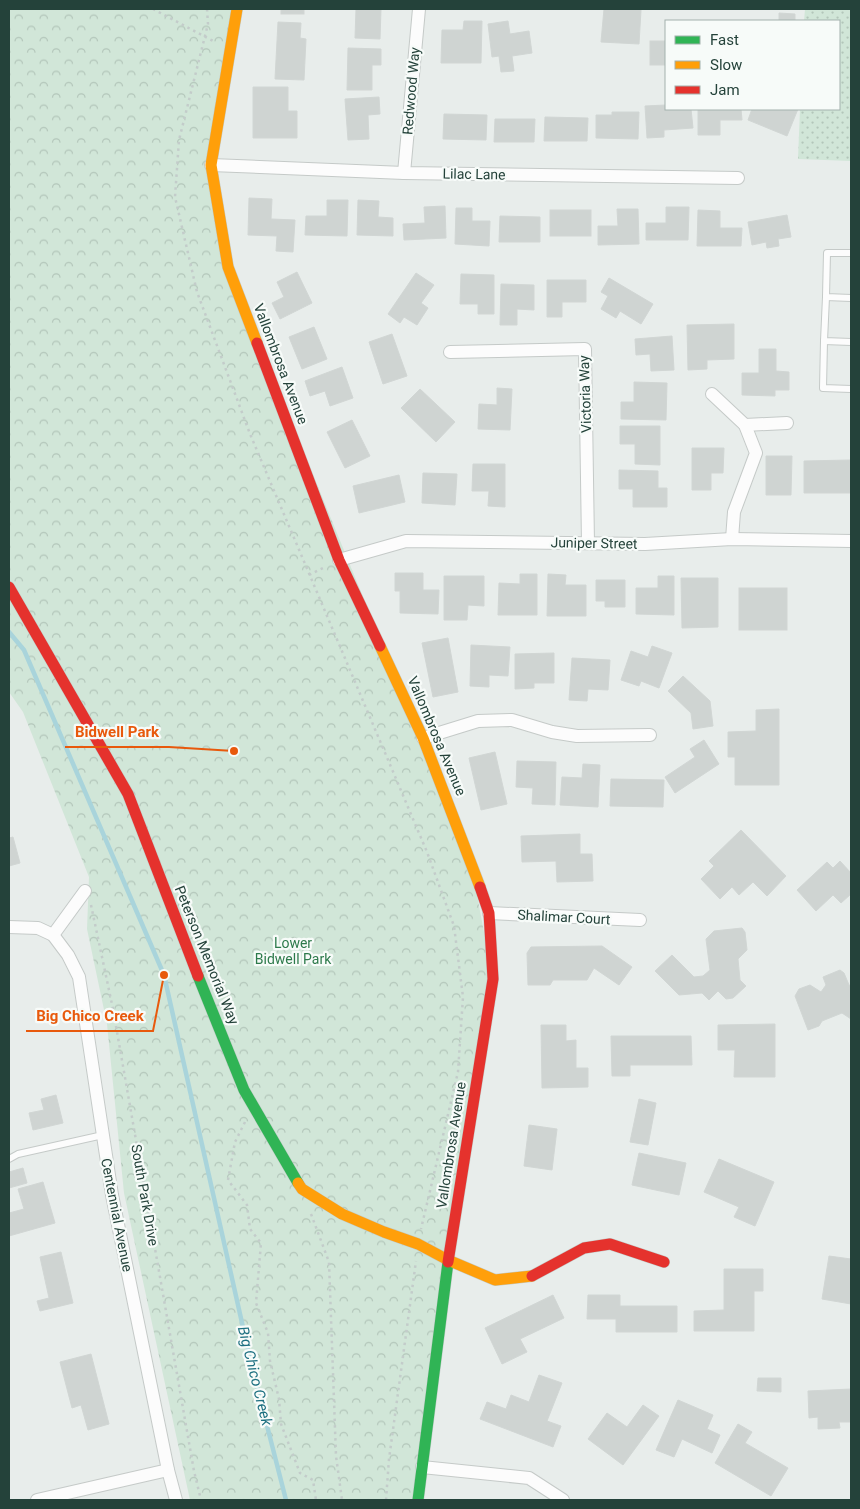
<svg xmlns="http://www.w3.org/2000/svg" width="860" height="1509" font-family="Roboto,sans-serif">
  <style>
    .grass { fill: url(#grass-dots) }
    .park { fill: url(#park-crowns) }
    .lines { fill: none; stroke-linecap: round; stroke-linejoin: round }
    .stream { stroke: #a9d4db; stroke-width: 4.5 }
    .building { fill: #cfd4d2; stroke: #d1d6d4 }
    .lane-casing { stroke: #c5cac8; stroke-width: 8 }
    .street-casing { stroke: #c5cac8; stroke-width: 14 }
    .fast-casing { stroke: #c3cbc8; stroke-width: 12 }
    .slow-casing { stroke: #c3cbc8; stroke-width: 12 }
    .jam-casing { stroke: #c3cbc8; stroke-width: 12 }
    .path { stroke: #c3ccca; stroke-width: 2.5; stroke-dasharray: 2.5 4; stroke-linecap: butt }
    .lane { stroke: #fcfcfc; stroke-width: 6 }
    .street { stroke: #fcfcfc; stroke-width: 12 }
    .fast { stroke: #30b455; stroke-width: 11 }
    .slow { stroke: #ff9f0a; stroke-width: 11 }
    .jam { stroke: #e5322d; stroke-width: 11 }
    .labels { text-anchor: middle; stroke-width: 4.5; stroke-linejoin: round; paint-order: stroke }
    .street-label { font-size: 14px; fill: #24423a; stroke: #f7fbf9 }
    .park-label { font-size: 14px; fill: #2d7a4b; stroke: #f7fbf9 }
    .water-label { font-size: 15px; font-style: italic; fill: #1c6f80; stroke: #f7fbf9 }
    .leader { fill: none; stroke: #e8590c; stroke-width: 2 }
    .callout-dot { fill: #e8590c; stroke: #f7fbf9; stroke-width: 2 }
    .callout-label { font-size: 15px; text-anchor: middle; font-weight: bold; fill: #e8590c; stroke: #f7fbf9; stroke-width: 4.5; stroke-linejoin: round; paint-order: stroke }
  </style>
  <defs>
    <pattern id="grass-dots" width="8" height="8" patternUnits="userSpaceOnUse" patternTransform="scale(1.25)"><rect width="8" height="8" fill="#d1e6d8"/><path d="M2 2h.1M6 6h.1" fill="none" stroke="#b3c6ba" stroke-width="1.8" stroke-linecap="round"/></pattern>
    <pattern id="park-crowns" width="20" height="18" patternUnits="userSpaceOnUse" patternTransform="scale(1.25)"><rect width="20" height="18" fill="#d1e6d8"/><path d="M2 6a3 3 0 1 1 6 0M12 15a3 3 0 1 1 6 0" fill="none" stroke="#b3c6ba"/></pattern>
  </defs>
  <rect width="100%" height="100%" fill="#e8edeb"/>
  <path class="grass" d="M805,9H851V161L798,159L800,109H839V21H804Z"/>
  <path class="park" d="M9,9H234L211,165L228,267L470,858L493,980L418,1500H190L124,1193L107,1024L87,929L89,877L23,712L9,692Z"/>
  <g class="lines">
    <path class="stream" d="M9,632L24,650L164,975L251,1363L286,1500"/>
  </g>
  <g class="building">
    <rect x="281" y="9" width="23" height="5"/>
    <path d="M356,9H381L380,39L355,38Z"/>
    <path d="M604,9L641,10L639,44L601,42Z"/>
    <path d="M779,13L795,14V21H779Z"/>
    <path d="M464,21H482L481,63H441L442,30H463Z"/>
    <path d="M508,21L510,34L529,31L532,53L512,56L514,71L501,72L499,56L492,57L488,24Z"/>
    <path d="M278,22L301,23L300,38L306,39L304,80L275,79Z"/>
    <rect x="650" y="41" width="16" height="24"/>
    <path d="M348,48L381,49V65H372V90H347Z"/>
    <path d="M253,87H288V111H297V138H253Z"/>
    <path d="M379,97L380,114L368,115L369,139L348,140L345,99Z"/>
    <path d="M666,105V109H691L693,128L664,130V137L647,138L645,106Z"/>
    <path d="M698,109H741L742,120H720V135H698Z"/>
    <path d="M752,109H798L787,136L748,120Z"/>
    <path d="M612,112H639L638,139L596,138V115H612Z"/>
    <path d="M444,114L487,115L486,140L443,139Z"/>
    <path d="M545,117L588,118L587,141H544Z"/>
    <path d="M495,119H535L534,142H494Z"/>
    <path d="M249,198L272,199L271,219L295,220L293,252L276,251L277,236L248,235Z"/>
    <path d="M327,200H348L347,236L305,235L306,216H327Z"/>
    <path d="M358,200L379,201L378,217L393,218V236L357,235Z"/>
    <path d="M445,206L446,238L404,240L403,224L425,223L424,207Z"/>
    <path d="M666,207H689L688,240H646V223H666Z"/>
    <path d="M456,208H472V221H490L489,246L455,244Z"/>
    <path d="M617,209H638L639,244L598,245V226H618Z"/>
    <rect x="550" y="210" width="41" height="26"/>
    <path d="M698,210L720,211V228H742L741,246H697Z"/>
    <path d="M787,215L791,237L778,239L779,246L767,248L766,242L752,245L748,222Z"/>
    <path d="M500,216L540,217V242H499Z"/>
    <path d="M297,272L312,303L280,319L272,303L284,297L277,282Z"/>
    <path d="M416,273L434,285L421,303L428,308L417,325L404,317L400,323L388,314Z"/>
    <path d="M461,274L494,275V314H478V304H460Z"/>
    <path d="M609,278L653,304L641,324L620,311L616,318L601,309L608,296L601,292Z"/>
    <path d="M547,280H586V302H562V317H547Z"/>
    <path d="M501,284L534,285V310L517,309V325H500Z"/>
    <path d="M734,324V359L707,360V369L688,370L687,325Z"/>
    <path d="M314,327L327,359L302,369L289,337Z"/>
    <path d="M392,334L407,376L383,384L369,342Z"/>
    <path d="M672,336L674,370L651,371L650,354L636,355L635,339Z"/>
    <path d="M759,349H776V371L789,372V390H775V396L742,395V373H759Z"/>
    <path d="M342,367L353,398L330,406L325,391L310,396L305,381Z"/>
    <path d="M634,382L667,383L666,420L621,419V402H634Z"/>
    <path d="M497,388L512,389L510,430L478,429L479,404L497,405Z"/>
    <path d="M420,389L455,422L436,442L401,408Z"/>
    <path d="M352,420L370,456L345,468L327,432Z"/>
    <path d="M620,426H660V465L635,464V444H620Z"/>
    <path d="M692,448H724L723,473H711V490H692Z"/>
    <path d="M766,456H792L791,495H766Z"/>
    <path d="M850,460L851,493H804V461Z"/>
    <path d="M473,464H505V507L488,506L489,491H472Z"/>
    <path d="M619,470L658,471V488H667V507H633V489H619Z"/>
    <path d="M423,473L457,474L455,505L422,503Z"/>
    <path d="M399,475L405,502L359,513L353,486Z"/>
    <path d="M395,573H423V590H439L438,614L400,613V591H395Z"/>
    <path d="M520,574H537V615H498L499,583L520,584Z"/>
    <path d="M548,574L566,575L565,585H586V616H547Z"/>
    <path d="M444,576H484V606L468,605L467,620H444Z"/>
    <path d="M658,576H674V615L636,614V588H658Z"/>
    <path d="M681,578H718V627L682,628Z"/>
    <path d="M596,580H625V607H605V601H596Z"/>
    <rect x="739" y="588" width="48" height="42"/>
    <path d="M448,638L458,692L433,697L422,643Z"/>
    <path d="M471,645L510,647L508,676L489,675V687L470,686Z"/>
    <path d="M652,646L672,653L659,688L641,681L639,686L621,680L631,651L648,657Z"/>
    <path d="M554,653V683H534V688L515,689V654Z"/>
    <path d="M572,658L610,660L608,690L588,689L587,701L569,700Z"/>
    <path d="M683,676L710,701L713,726L693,729L691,713L668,691Z"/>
    <path d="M779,709V785H735V757H728V732L756,731V710Z"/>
    <path d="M704,740L719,764L675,793L665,777L695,757L690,749Z"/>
    <path d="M495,752L507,804L481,810L469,758Z"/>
    <path d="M517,761L556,762L555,805L532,804L533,788L516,787Z"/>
    <path d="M583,764L600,765L598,807L560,805L562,777L582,778Z"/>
    <path d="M611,779L664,780L663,807L610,806Z"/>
    <path d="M741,830L786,876L767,896L753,882L739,895L732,887L720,899L701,879L714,866L709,861Z"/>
    <path d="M580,834V854H592L593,881L557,882L556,861L522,862L521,836Z"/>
    <path d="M13,837L20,863L9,866V838Z"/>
    <path d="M840,861L851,873V894L841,903L833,895L816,911L797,890L827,862L833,868Z"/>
    <path d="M742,928L745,932L747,950L738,959L740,980L746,986L733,998L726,999L718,991L709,1000L702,993L679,995L655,971L672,955L694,977L703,976L710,970L706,939L714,931Z"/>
    <path d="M602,946L632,967L619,985L594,968L587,980H553L550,985H528L527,953L531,947Z"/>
    <path d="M840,970L844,973L849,985L851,986V1019L842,1013L822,1021L819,1026L808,1030L795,996L799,989L810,985L821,992L826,985L823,977Z"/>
    <path d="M775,1024V1077H734L735,1050H718V1025Z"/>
    <path d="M541,1025H566V1041L576,1040V1068H588V1087L542,1088Z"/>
    <path d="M611,1036H691L692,1065H630V1076H612Z"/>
    <path d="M56,1095L63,1123L33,1130L29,1113L44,1110L41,1099Z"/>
    <path d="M639,1099L656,1103L648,1145L630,1142Z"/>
    <path d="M529,1125L557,1129L552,1170L524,1166Z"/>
    <path d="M639,1153L686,1163L679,1195L632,1185Z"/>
    <path d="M719,1159L774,1182L755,1226L734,1217L739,1207L704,1192Z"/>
    <path d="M23,1168L27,1183L9,1188V1172Z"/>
    <path d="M43,1182L55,1223L9,1236V1213L24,1209L18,1189Z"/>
    <path d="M61,1252L73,1303L40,1311L37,1301L49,1298L40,1257Z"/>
    <path d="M829,1256L851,1259V1304L822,1299Z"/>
    <path d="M724,1269H763V1291H754V1331H694V1311L724,1310Z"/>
    <path d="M553,1295L564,1318L520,1339L527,1352L502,1364L485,1328Z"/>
    <path d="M588,1295H620V1306H677V1332H616V1319H587Z"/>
    <path d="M91,1354L109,1424L88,1430L81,1405L72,1408L60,1362Z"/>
    <path d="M539,1375L562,1383L547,1421L561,1426L553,1447L480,1419L487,1402L506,1409L511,1395L529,1402Z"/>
    <path d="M758,1378H781V1392L757,1391Z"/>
    <path d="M851,1389V1422H839L840,1428L818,1429V1417L809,1418L808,1391Z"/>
    <path d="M678,1400L713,1415L707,1429L720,1435L712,1453L682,1439L674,1457L656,1450Z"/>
    <path d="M643,1405L659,1416L623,1465L588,1439L607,1413L627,1427Z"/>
    <path d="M738,1424L752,1432L745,1443L788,1468L771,1496L715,1463Z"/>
  </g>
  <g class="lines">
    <g class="lane-casing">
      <g id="lane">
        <path d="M851,253H827L826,297L851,298"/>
        <path d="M826,297L824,341L851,342"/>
        <path d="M824,341L823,388L851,389"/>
        <path d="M9,1159L18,1154L103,1135"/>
      </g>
    </g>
    <g class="street-casing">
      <g id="street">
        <path d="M211,165L404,173L738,178"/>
        <path d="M404,173L419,9"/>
        <path d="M450,352L585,349L588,543"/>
        <path d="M712,394L745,425L756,453L734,512L732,539"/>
        <path d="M745,425L787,423"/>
        <path d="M339,560L406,541L645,544L732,539L851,541"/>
        <path d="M423,738L478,721L512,720L552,732L577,736L650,735"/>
        <path d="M489,913L640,920"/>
        <path d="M9,927L38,928L53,935L85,891"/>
        <path d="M53,935L68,955L79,977L112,1195L168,1470L176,1500"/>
        <path d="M422,1467L529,1478L563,1500"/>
        <path d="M37,1500L168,1470"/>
      </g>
    </g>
    <g class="fast-casing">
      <g id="fast">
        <path d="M198,976L244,1090L298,1183"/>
        <path d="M418,1500L448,1262"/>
      </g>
    </g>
    <g class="slow-casing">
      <g id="slow">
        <path d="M237,9L211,165L228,267L257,343"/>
        <path d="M380,646L423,738L480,887"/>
        <path d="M298,1183L302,1189L342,1214L384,1232L418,1244L448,1260L495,1280L532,1276"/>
      </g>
    </g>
    <g class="jam-casing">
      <g id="jam">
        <path d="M257,343L339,560L380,646"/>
        <path d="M9,587L128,794L198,976"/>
        <path d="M448,1262L493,979L489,913L480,887"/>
        <path d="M532,1276L584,1248L610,1244L664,1262"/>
      </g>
    </g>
    <g class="path">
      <path d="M153,9L215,42"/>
      <path d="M207,9L208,24L179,140L175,197L197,292L250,434L427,852L454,926L463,997L458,1072L421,1229"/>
      <path d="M309,575L325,567"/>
      <path d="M91,905L113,1009L194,1471L201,1500"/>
      <path d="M245,1122L235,1142L228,1180L247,1205L250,1229L261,1243L256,1303L268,1333L270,1361L279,1399L281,1424L300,1473L313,1480L316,1500"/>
      <path d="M311,1214L329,1262L336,1456L342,1500"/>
      <path d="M386,1500L389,1459L416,1261"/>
    </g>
    <use href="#lane" class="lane"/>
    <use href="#street" class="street"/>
    <use href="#fast" class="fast"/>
    <use href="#slow" class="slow"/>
    <use href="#jam" class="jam"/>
  </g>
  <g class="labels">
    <g class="street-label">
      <text transform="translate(411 91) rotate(-85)" y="5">Redwood Way</text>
      <text transform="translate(474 174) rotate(1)" y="5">Lilac Lane</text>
      <text transform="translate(281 364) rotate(69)" y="5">Vallombrosa Avenue</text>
      <text transform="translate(585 394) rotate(-92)" y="5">Victoria Way</text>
      <text transform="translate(594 543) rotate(1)" y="5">Juniper Street</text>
      <text transform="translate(437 736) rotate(67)" y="5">Vallombrosa Avenue</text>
      <text transform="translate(564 917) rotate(3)" y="5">Shalimar Court</text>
      <text transform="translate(207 955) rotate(68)" y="5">Peterson Memorial Way</text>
      <text transform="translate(451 1145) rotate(-81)" y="5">Vallombrosa Avenue</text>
      <text transform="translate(145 1195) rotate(80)" y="5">South Park Drive</text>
      <text transform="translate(117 1215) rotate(79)" y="5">Centennial Avenue</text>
    </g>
    <g class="park-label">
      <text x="293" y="948">Lower<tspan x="293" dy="16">Bidwell Park</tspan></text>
    </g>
    <g class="water-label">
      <text transform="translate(255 1376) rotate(76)" y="5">Big Chico Creek</text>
    </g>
  </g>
  <path class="leader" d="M234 751L169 747H65M164 975L153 1031H26"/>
  <g class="callout-dot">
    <circle cx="234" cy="751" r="5"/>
    <circle cx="164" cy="975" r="5"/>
  </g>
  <g class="callout-label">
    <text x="117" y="737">Bidwell Park</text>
    <text x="90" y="1021">Big Chico Creek</text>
  </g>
  <rect width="860" height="1509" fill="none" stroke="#24423a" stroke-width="20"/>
  <rect x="665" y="20" width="175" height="90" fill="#f7fbf9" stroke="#a3b1ad"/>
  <rect x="675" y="36" width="25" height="8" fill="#30b455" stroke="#a3b1ad"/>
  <text x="710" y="45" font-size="15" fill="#24423a">Fast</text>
  <rect x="675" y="61" width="25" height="8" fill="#ff9f0a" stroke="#a3b1ad"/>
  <text x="710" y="70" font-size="15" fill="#24423a">Slow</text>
  <rect x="675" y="86" width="25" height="8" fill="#e5322d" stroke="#a3b1ad"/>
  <text x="710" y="95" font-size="15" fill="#24423a">Jam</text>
</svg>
